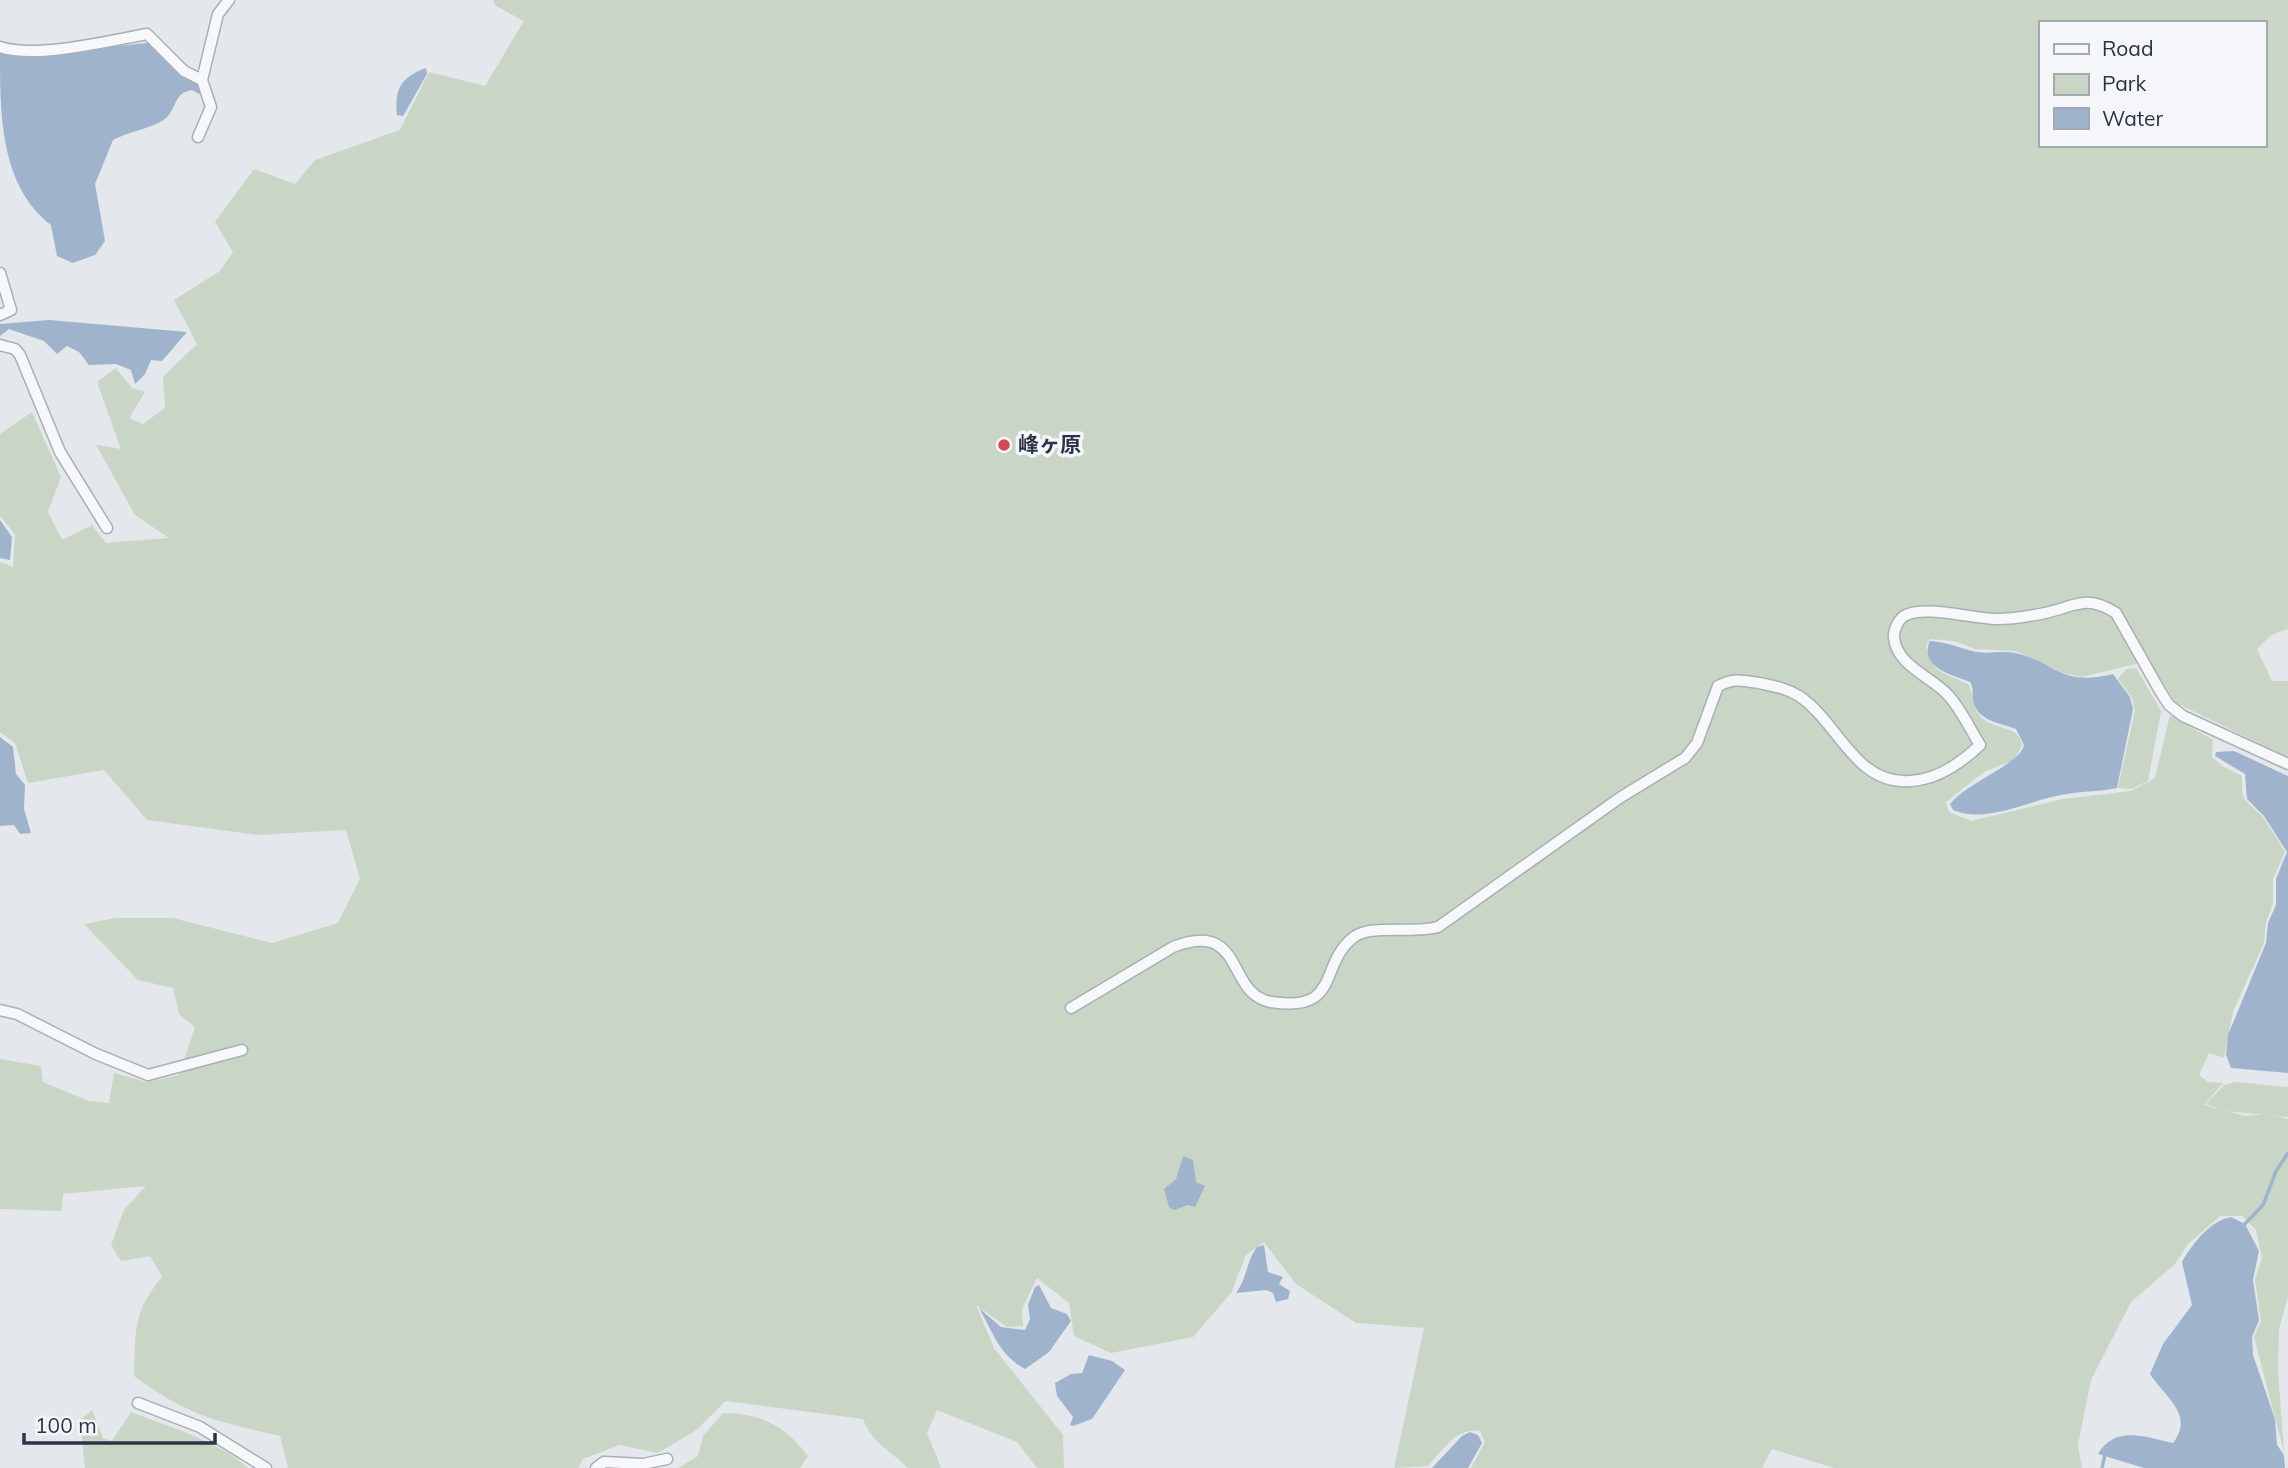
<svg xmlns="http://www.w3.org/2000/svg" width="2288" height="1468" font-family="Mulish,'Noto Sans JP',sans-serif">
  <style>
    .green { fill: #c9d6c5; fill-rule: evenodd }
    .water { fill: #9fb4cc }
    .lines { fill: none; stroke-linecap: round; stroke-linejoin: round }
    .stream { stroke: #9fb4cc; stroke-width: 3.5 }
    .minor-casing { stroke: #a9aeb7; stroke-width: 13 }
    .minor { stroke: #f7f8fa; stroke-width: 10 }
    .poi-dot { fill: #d1495b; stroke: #f4f6f9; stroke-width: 2.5 }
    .labels { text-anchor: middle; stroke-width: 7; stroke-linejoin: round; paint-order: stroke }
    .poi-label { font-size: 21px; font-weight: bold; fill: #2b3445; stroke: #f4f6f9; text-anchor: start }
  </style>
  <rect width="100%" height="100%" fill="#e4e7ec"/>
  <g class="green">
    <path d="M493,0H2288V629L2271,635L2257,649L2272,681H2288V757L2176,703L2149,661L2081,677L2063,673L2016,651L1975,649L1954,641L1930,639L1926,646C1933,676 1944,672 1968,684C1975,695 1971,709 1983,719C1997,731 2018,724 2022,745L2014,760L1984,772L1946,802L1949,812L1971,821L2063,799L2131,791L2155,778L2170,715L2213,740L2212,757L2222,766L2242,776V792L2245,800L2263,817L2285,852L2273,879V904L2266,922L2264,943L2233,1012L2224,1058L2209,1053L2199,1075L2208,1082L2223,1083L2204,1105L2245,1116L2268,1114L2288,1119V1296L2279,1329L2278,1371L2284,1452L2254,1337L2261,1321L2255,1280L2262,1258L2256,1230L2242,1216H2220L2188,1244L2175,1264L2131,1302L2091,1380L2078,1445L2082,1468H1834L1772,1449L1762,1468H1471L1485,1442L1480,1431C1456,1427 1443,1450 1428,1466L1394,1468L1424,1328L1356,1323L1296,1284L1264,1242L1246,1255L1231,1293L1193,1337L1111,1353L1074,1336L1069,1303L1037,1278L1022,1309L1023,1326L1007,1327L976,1305L994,1348L1063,1435L1064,1468H1037L1017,1442L937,1410L927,1433L941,1468H908C890,1450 872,1443 863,1419L726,1401L695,1431L658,1453L620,1445L583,1459L578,1468H288L280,1436C216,1421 188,1416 134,1376C136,1331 132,1313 162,1277L150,1256L121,1261L111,1245L124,1210L146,1186L63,1194L62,1211L0,1209V1059L41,1066L43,1082L89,1101L109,1103L114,1073L147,1082L179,1075L195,1027L179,1014L173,988L138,980L84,924L115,918H173L272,943L338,923L360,879L346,830L258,835L147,820L104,770L28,783L15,743L0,732V564L1,562L13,567L15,534L0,516V434L32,412L61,477L48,512L62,540L92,525L106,543L169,538L135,515L96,445L121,449L97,382L116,368L132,388L145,392L129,418L143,424L165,408L163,377L197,344L174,300L220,271L233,252L215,222L254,169L295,184L315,160L400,130L429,72L485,86L524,21L496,6ZM2041,23H2265V145H2041Z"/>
    <path d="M2136,668L2161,711L2148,781L2131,789L2118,788L2135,710L2132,697L2118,679L2126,669Z"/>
    <path d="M2235,1082L2288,1087V1117L2225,1111L2206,1104L2224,1085Z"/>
    <path d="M92,1410L103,1438L112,1441L131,1412C169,1427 217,1440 248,1468H85L80,1420Z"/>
    <path d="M723,1413C762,1414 784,1425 808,1456L800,1468H678L698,1456L703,1436Z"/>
  </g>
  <g class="water">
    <path d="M148,43L155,46L173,67L198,83L201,95L192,90C172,93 178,111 162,121C148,129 128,132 113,140L95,184L105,241L95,255L73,263L57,256L51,225C0,186 0,113 0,52L13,56Z"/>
    <path d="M426,68L427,74L403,116L397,115C394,89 401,77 426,68Z"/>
    <path d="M49,320L187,332L162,361L151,360L145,374L135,384L131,370L116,364L89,365L79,352L67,346L57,354L44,341L9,329L0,336V324Z"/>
    <path d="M0,520L12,537L10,560L0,558Z"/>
    <path d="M1930,641C1946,642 1957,647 1972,651C1986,655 2001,650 2015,653C2058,663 2059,687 2113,674L2130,697L2133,709L2117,788C2098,792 2080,791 2061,795C2027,801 1987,824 1953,810L1950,804C1968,782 2020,764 2024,745L2016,729C2002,723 1980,722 1974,704C1971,696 1975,690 1970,682C1954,675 1918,668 1930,641Z"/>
    <path d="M0,737L13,747L16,774L25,785L24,809L31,833L20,834L14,825L0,826Z"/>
    <path d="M2234,751L2288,776V1073L2231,1068L2226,1055L2228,1035L2266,943L2268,923L2276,905V879L2287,852L2264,816L2247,799L2245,774L2215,756L2216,752Z"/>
    <path d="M1183,1156L1193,1160L1196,1182L1205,1186L1195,1207L1188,1205L1174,1210L1169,1207L1164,1189L1176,1179Z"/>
    <path d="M2231,1217L2245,1224L2259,1251L2253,1280L2259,1320L2252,1337L2253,1355L2275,1419L2277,1445L2284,1455L2285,1468H2144L2098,1454C2115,1425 2145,1437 2173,1443C2195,1415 2165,1397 2150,1374L2163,1344L2192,1305L2182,1262C2192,1244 2210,1221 2231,1217Z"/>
    <path d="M1264,1245L1268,1272L1283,1277L1279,1284L1290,1291L1288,1299L1276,1302L1273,1293L1266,1290L1236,1293C1247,1279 1246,1262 1257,1247Z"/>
    <path d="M1039,1285L1051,1308L1067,1314L1071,1321L1049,1352L1025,1369C999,1355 993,1332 979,1308L1001,1327L1025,1330L1030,1319L1028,1305L1035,1287Z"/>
    <path d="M1089,1355L1112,1361L1125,1370L1092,1419L1073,1426L1070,1425L1073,1417L1057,1396L1055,1383L1071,1374L1082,1373Z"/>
    <path d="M1470,1432L1478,1435L1482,1443L1468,1468H1432L1462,1436Z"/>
  </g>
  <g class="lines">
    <g class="stream">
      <path d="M2242,1227L2263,1205L2276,1171L2288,1153"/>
      <path d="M2102,1468L2105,1454"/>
    </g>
    <g class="minor-casing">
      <g id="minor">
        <path d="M0,47C35,59 109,41 147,34L184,71L202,80"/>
        <path d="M198,137L211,107L202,80L218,14L229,0"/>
        <path d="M0,273L11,310L0,315"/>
        <path d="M0,345L15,349L20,355L60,452L107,528"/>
        <path d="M1071,1008L1173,947C1246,919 1225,994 1271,1002C1342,1013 1318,964 1354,937C1371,924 1414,934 1438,927L1621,797L1685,758L1697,743L1718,686C1733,678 1741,680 1759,683C1773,686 1786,688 1799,696C1839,723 1855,785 1910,781C1936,780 1961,763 1980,745C1970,729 1961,709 1948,695C1932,677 1897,666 1894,638C1893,630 1899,618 1906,615C1925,605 1974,619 1997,619C2012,619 2030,616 2045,613C2076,606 2086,594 2116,613L2160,691L2169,705L2183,716L2288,764"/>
        <path d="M0,1010L17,1014L96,1054L148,1075L242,1050"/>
        <path d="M138,1403L200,1427L266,1468"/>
        <path d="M596,1468L604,1462L643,1464L667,1459"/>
      </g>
    </g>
    <use href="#minor" class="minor"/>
  </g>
  <circle class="poi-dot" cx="1004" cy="445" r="7"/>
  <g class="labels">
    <g class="poi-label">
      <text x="1018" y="452">峰ヶ原</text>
    </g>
  </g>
  <rect x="2039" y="21" width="228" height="126" fill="#f4f6f9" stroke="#a4a8b1" stroke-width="2"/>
  <rect x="2054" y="44" width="35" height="10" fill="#f7f8fa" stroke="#a4a8b1" stroke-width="2"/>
  <text x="2102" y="56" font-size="21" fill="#2b3445">Road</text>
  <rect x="2054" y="74" width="35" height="21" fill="#c9d6c5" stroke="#a4a8b1" stroke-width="2"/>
  <text x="2102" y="91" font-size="21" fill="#2b3445">Park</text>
  <rect x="2054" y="108" width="35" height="21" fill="#9fb4cc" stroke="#a4a8b1" stroke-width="2"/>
  <text x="2102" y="126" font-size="21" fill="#2b3445">Water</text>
  <path d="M24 1433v10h191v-10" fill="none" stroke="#2b3445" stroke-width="3.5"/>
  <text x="35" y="1433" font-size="21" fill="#2b3445" stroke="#f4f6f9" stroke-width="5" paint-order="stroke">100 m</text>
</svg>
